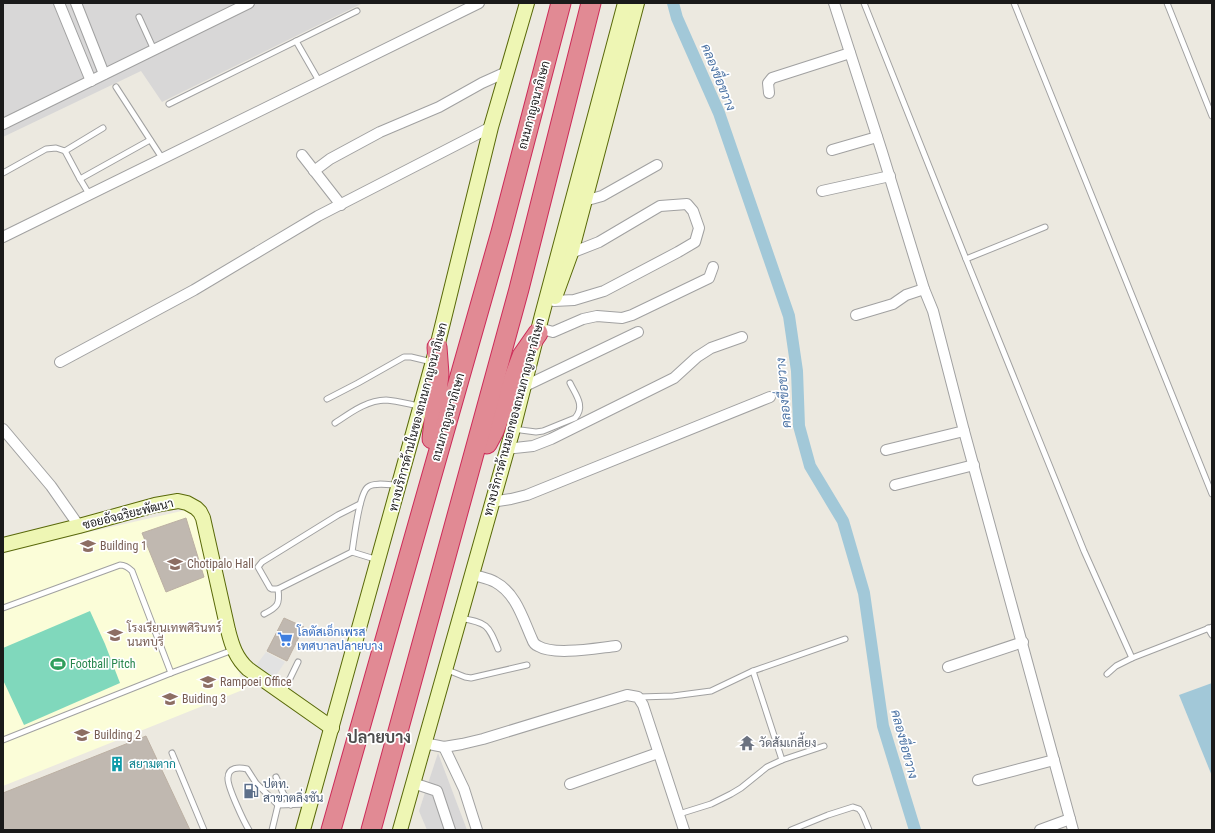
<svg xmlns="http://www.w3.org/2000/svg" width="1215" height="833" font-family="'Roboto Condensed',Sarabun,sans-serif">
  <style>
    .residential { fill: #d8d7d7 }
    .education { fill: #fbfdd8 }
    .pitch { fill: #80d8bc }
    .parking { fill: #e2e2e2 }
    .water { fill: #a2c8d8 }
    .lines { fill: none; stroke-linecap: round; stroke-linejoin: round }
    .canal { stroke: #a2c8d8; stroke-width: 12 }
    .building { fill: #c0b8b0; stroke: #bcb0a3 }
    .lane-casing { stroke: #a1a1a1; stroke-width: 7 }
    .street-casing { stroke: #a1a1a1; stroke-width: 12 }
    .secondary-casing { stroke: #596909; stroke-width: 16 }
    .highway-casing { stroke: #cc2b58; stroke-width: 21 }
    .lane { stroke: #fff; stroke-width: 5 }
    .street { stroke: #fff; stroke-width: 10 }
    .secondary { stroke: #eef6b4; stroke-width: 14 }
    .highway { stroke: #e18a94; stroke-width: 19 }
    .labels { text-anchor: middle; stroke-width: 3.5; stroke-linejoin: round; paint-order: stroke }
    .street-label { font-size: 12px; fill: #1a1a1a; stroke: #fff }
    .education-label { font-size: 12px; fill: #785e54; stroke: #fff; text-anchor: start }
    .shop-label { font-size: 12px; fill: #366cbe; stroke: #fff; text-anchor: start }
    .leisure-label { font-size: 12px; fill: #27864d; stroke: #fff; text-anchor: start }
    .worship-label { font-size: 12px; fill: #5b616d; stroke: #fff; text-anchor: start }
    .culture-label { font-size: 12px; fill: #0d838f; stroke: #fff; text-anchor: start }
    .service-label { font-size: 12px; fill: #4e5e75; stroke: #fff; text-anchor: start }
    .water-label { font-size: 13px; font-style: italic; fill: #4c73a4; stroke: #fff }
    .district-label { font-size: 16px; font-weight: bold; fill: #4d4d4d; stroke: #fff }
  </style>
  <rect width="100%" height="100%" fill="#ece9e0"/>
  <g class="residential">
    <path d="M3,3H363L162,102L141,71L3,137Z"/>
    <path d="M438,753L467,830H427L419,811Z"/>
  </g>
  <path class="education" d="M186,510L195,517L203,548L233,656L245,689L3,786V554L19,548Z"/>
  <path class="pitch" d="M90,611L105,644L120,683L24,725L3,680V648Z"/>
  <path class="parking" d="M266,652L285,662L275,677L255,667Z"/>
  <path class="water" d="M1212,683V776L1179,695Z"/>
  <g class="lines">
    <path class="canal" d="M673,3L677,18L719,113L789,316L797,371L799,426L810,466L843,521L864,593L883,726L915,830"/>
  </g>
  <g class="building">
    <path d="M186,518L204,577L166,592L142,533Z"/>
    <path d="M284,618L304,627L287,661L267,651Z"/>
    <path d="M146,736L190,830H3V793Z"/>
  </g>
  <g class="lines">
    <g class="lane-casing">
      <g id="lane">
        <path d="M864,3L966,259L1084,551L1132,658L1212,627"/>
        <path d="M1014,3L1212,494"/>
        <path d="M1167,3L1212,116"/>
        <path d="M139,17L154,50"/>
        <path d="M296,41L319,81"/>
        <path d="M116,87L162,158"/>
        <path d="M169,104L357,11"/>
        <path d="M65,151L103,128"/>
        <path d="M3,173L46,149L56,148L65,151L80,179L89,194"/>
        <path d="M80,179L150,140"/>
        <path d="M966,259L1045,227"/>
        <path d="M327,399L358,383L404,357H411L432,362"/>
        <path d="M335,423C350,413 367,400 386,400C397,401 409,404 420,406"/>
        <path d="M513,429L536,432L543,431L575,418C586,406 575,394 570,383"/>
        <path d="M352,552L278,589H272L270,588L258,567L262,562L338,515L360,504"/>
        <path d="M378,560L352,552C354,540 359,493 368,487C373,482 391,485 398,485"/>
        <path d="M3,608L120,565C125,565 128,567 132,571L171,673L233,650"/>
        <path d="M264,614C278,607 280,604 278,589"/>
        <path d="M460,618C487,623 488,624 498,649"/>
        <path d="M1208,628L1212,635"/>
        <path d="M445,669L465,677L471,678L527,665"/>
        <path d="M1107,674L1116,666L1132,658"/>
        <path d="M283,693L298,662"/>
        <path d="M639,697L673,696L711,691L753,671L845,639"/>
        <path d="M3,740L171,673"/>
        <path d="M172,753L204,830"/>
        <path d="M782,760L824,746"/>
        <path d="M276,777L283,793L291,805"/>
        <path d="M679,814L711,804L731,794L741,788L767,767L782,760L753,671"/>
        <path d="M249,830C244,822 227,786 228,778C228,767 239,767 247,769L256,783L278,805L309,804"/>
        <path d="M272,830L278,805"/>
        <path d="M791,830L828,815L853,807L859,809L862,813L869,830"/>
      </g>
    </g>
    <g class="street-casing">
      <g id="street">
        <path d="M59,3L91,81"/>
        <path d="M76,3L104,74"/>
        <path d="M834,3L882,152L924,289L933,311L964,431L1073,830"/>
        <path d="M769,93L768,83L772,78L850,53"/>
        <path d="M3,124L249,3"/>
        <path d="M832,150L877,137"/>
        <path d="M302,155L341,205"/>
        <path d="M314,171L330,159L380,132L439,107L482,83L502,74"/>
        <path d="M822,191L890,176"/>
        <path d="M584,201L602,196L657,165"/>
        <path d="M3,237L479,3"/>
        <path d="M554,301L574,300L604,291L678,252L695,242L699,228L693,211L687,204L660,206L599,242L571,253"/>
        <path d="M856,315L893,304L906,295L924,289"/>
        <path d="M539,328L553,332L583,319L597,316L622,318L632,315L709,278L713,267"/>
        <path d="M60,362L194,290L318,216L491,127"/>
        <path d="M523,387L638,332"/>
        <path d="M3,429L51,486L79,526"/>
        <path d="M506,449L533,446L551,439L674,378L697,357L711,348L742,337"/>
        <path d="M886,450L964,431"/>
        <path d="M895,485L974,465"/>
        <path d="M491,502L511,499L527,495L770,397"/>
        <path d="M471,574C479,577 488,578 495,582C516,593 523,619 532,639C533,642 535,645 538,646C554,656 597,648 616,646"/>
        <path d="M948,667L1023,642"/>
        <path d="M424,743L444,747L462,744L483,739L627,695L638,697L643,705L684,830"/>
        <path d="M444,747L464,789L477,830"/>
        <path d="M978,780L1054,760"/>
        <path d="M413,783L437,791L450,830"/>
        <path d="M570,784L658,753"/>
        <path d="M1040,830L1070,819"/>
      </g>
    </g>
    <g class="secondary-casing">
      <g id="secondary">
        <path d="M555,297L571,253L637,3"/>
        <path d="M3,545L79,526L155,505L178,501L187,503L196,508L200,512L203,518L228,630C232,646 236,658 248,669L332,728"/>
        <path d="M303,830L437,347L491,127L527,3"/>
        <path d="M400,830L513,429L542,315L625,3"/>
      </g>
    </g>
    <g class="highway-casing">
      <g id="highway">
        <path d="M432,439L439,374L437,347"/>
        <path d="M487,444L494,431L522,356L538,333"/>
        <path d="M331,830L501,232L561,3"/>
        <path d="M371,830L519,289L591,3"/>
      </g>
    </g>
    <use href="#lane" class="lane"/>
    <use href="#street" class="street"/>
    <use href="#secondary" class="secondary"/>
    <use href="#highway" class="highway"/>
  </g>
  <defs>
    <g id="school-bare" transform="scale(1.2)"><path d="M0-5L7-2L0 1L-7-2ZM-4 1L0 2.5L4 1V4Q0 6-4 4Z" fill="#8d6e63" stroke="#fff" stroke-width="2.5" paint-order="stroke"/></g>
    <g id="supermarket-bare" transform="scale(1.2)"><path d="M-6-5.5h2.5l.6 2H6L4.5 2H-2.5L-4.4-4H-6ZM-1.5 3.2a1.3 1.3 0 1 0 .1 0ZM3 3.2a1.3 1.3 0 1 0 .1 0Z" fill="#3f7fe0" stroke="#fff" stroke-width="2.5" paint-order="stroke"/></g>
    <g id="stadium-bare" transform="scale(1.2)"><path d="M0-5a6.5 5 0 1 0 0 10a6.5 5 0 1 0 0-10ZM-3.5-1.8h7v3.6h-7Z" fill="#2e9e5b" stroke="#fff" stroke-width="2.5" paint-order="stroke"/></g>
    <g id="temple-bare" transform="scale(1.2)"><path d="M0-6L5-2H3V0L6.5 2.5H4V6H1.5V3h-3V6H-4V2.5H-6.5L-3 0V-2H-5Z" fill="#6b7280" stroke="#fff" stroke-width="2.5" paint-order="stroke"/></g>
    <g id="building-bare" transform="scale(1.2)"><path d="M-4-6H4V6H1V3H-1V6H-4ZM-2.5-4.3h1.7v1.8h-1.7ZM.8-4.3h1.7v1.8H.8ZM-2.5-1h1.7V.8h-1.7ZM.8-1h1.7V.8H.8Z" fill="#0f9aa8" stroke="#fff" stroke-width="2.5" paint-order="stroke"/></g>
    <g id="fuel-bare" transform="scale(1.2)"><path d="M-5.5-6h7V0h2V4h1.3V-2.5L3-4.5l.8-.8L6-3V5H2.5V1h-1V6h-7ZM-4.2-4.7v3.2H.2V-4.7Z" fill="#5c6f8a" stroke="#fff" stroke-width="2.5" paint-order="stroke"/></g>
  </defs>
  <g fill-rule="evenodd">
    <use href="#school-bare" x="88" y="546"/>
    <use href="#school-bare" x="175" y="564"/>
    <use href="#school-bare" x="115" y="635"/>
    <use href="#supermarket-bare" x="285" y="639"/>
    <use href="#stadium-bare" x="58" y="664"/>
    <use href="#school-bare" x="208" y="682"/>
    <use href="#school-bare" x="170" y="699"/>
    <use href="#school-bare" x="82" y="735"/>
    <use href="#temple-bare" x="747" y="743"/>
    <use href="#building-bare" x="117" y="764"/>
    <use href="#fuel-bare" x="251" y="791"/>
  </g>
  <g class="labels">
    <g class="street-label">
      <text transform="translate(534 105) rotate(-75)" y="4">ถนนกาญจนาภิเษก</text>
      <text transform="translate(418 417) rotate(-75)" y="4">ทางบริการด้านในของถนนกาญจนาภิเษก</text>
      <text transform="translate(448 417) rotate(-74)" y="4">ถนนกาญจนาภิเษก</text>
      <text transform="translate(514 417) rotate(-75)" y="4">ทางบริการด้านนอกของถนนกาญจนาภิเษก</text>
      <text transform="translate(128 514) rotate(-14)" y="4">ซอยอัจฉริยะพัฒนา</text>
    </g>
    <g class="education-label">
      <text x="100" y="550">Building 1</text>
      <text x="187" y="568">Chotipalo Hall</text>
      <text x="127" y="632">โรงเรียนเทพศิรินทร์<tspan x="127" dy="14">นนทบุรี</tspan></text>
      <text x="220" y="686">Rampoei Office</text>
      <text x="182" y="703">Buiding 3</text>
      <text x="94" y="739">Building 2</text>
    </g>
    <g class="shop-label">
      <text x="297" y="636">โลตัสเอ็กเพรส<tspan x="297" dy="14">เทศบาลปลายบาง</tspan></text>
    </g>
    <g class="leisure-label">
      <text x="70" y="668">Football Pitch</text>
    </g>
    <g class="worship-label">
      <text x="759" y="747">วัดส้มเกลี้ยง</text>
    </g>
    <g class="culture-label">
      <text x="129" y="768">สยามตาก</text>
    </g>
    <g class="service-label">
      <text x="263" y="788">ปตท.<tspan x="263" dy="14">สาขาตลิ่งชัน</tspan></text>
    </g>
    <g class="water-label">
      <text transform="translate(719 77) rotate(68)" y="5">คลองขื่อขวาง</text>
      <text transform="translate(783 393) rotate(-95)" y="5">คลองขื่อขวาง</text>
      <text transform="translate(905 744) rotate(75)" y="5">คลองขื่อขวาง</text>
    </g>
    <g class="district-label">
      <text x="379" y="743">ปลายบาง</text>
    </g>
  </g>
  <rect width="1215" height="833" fill="none" stroke="#1a1a1a" stroke-width="8"/>
</svg>
